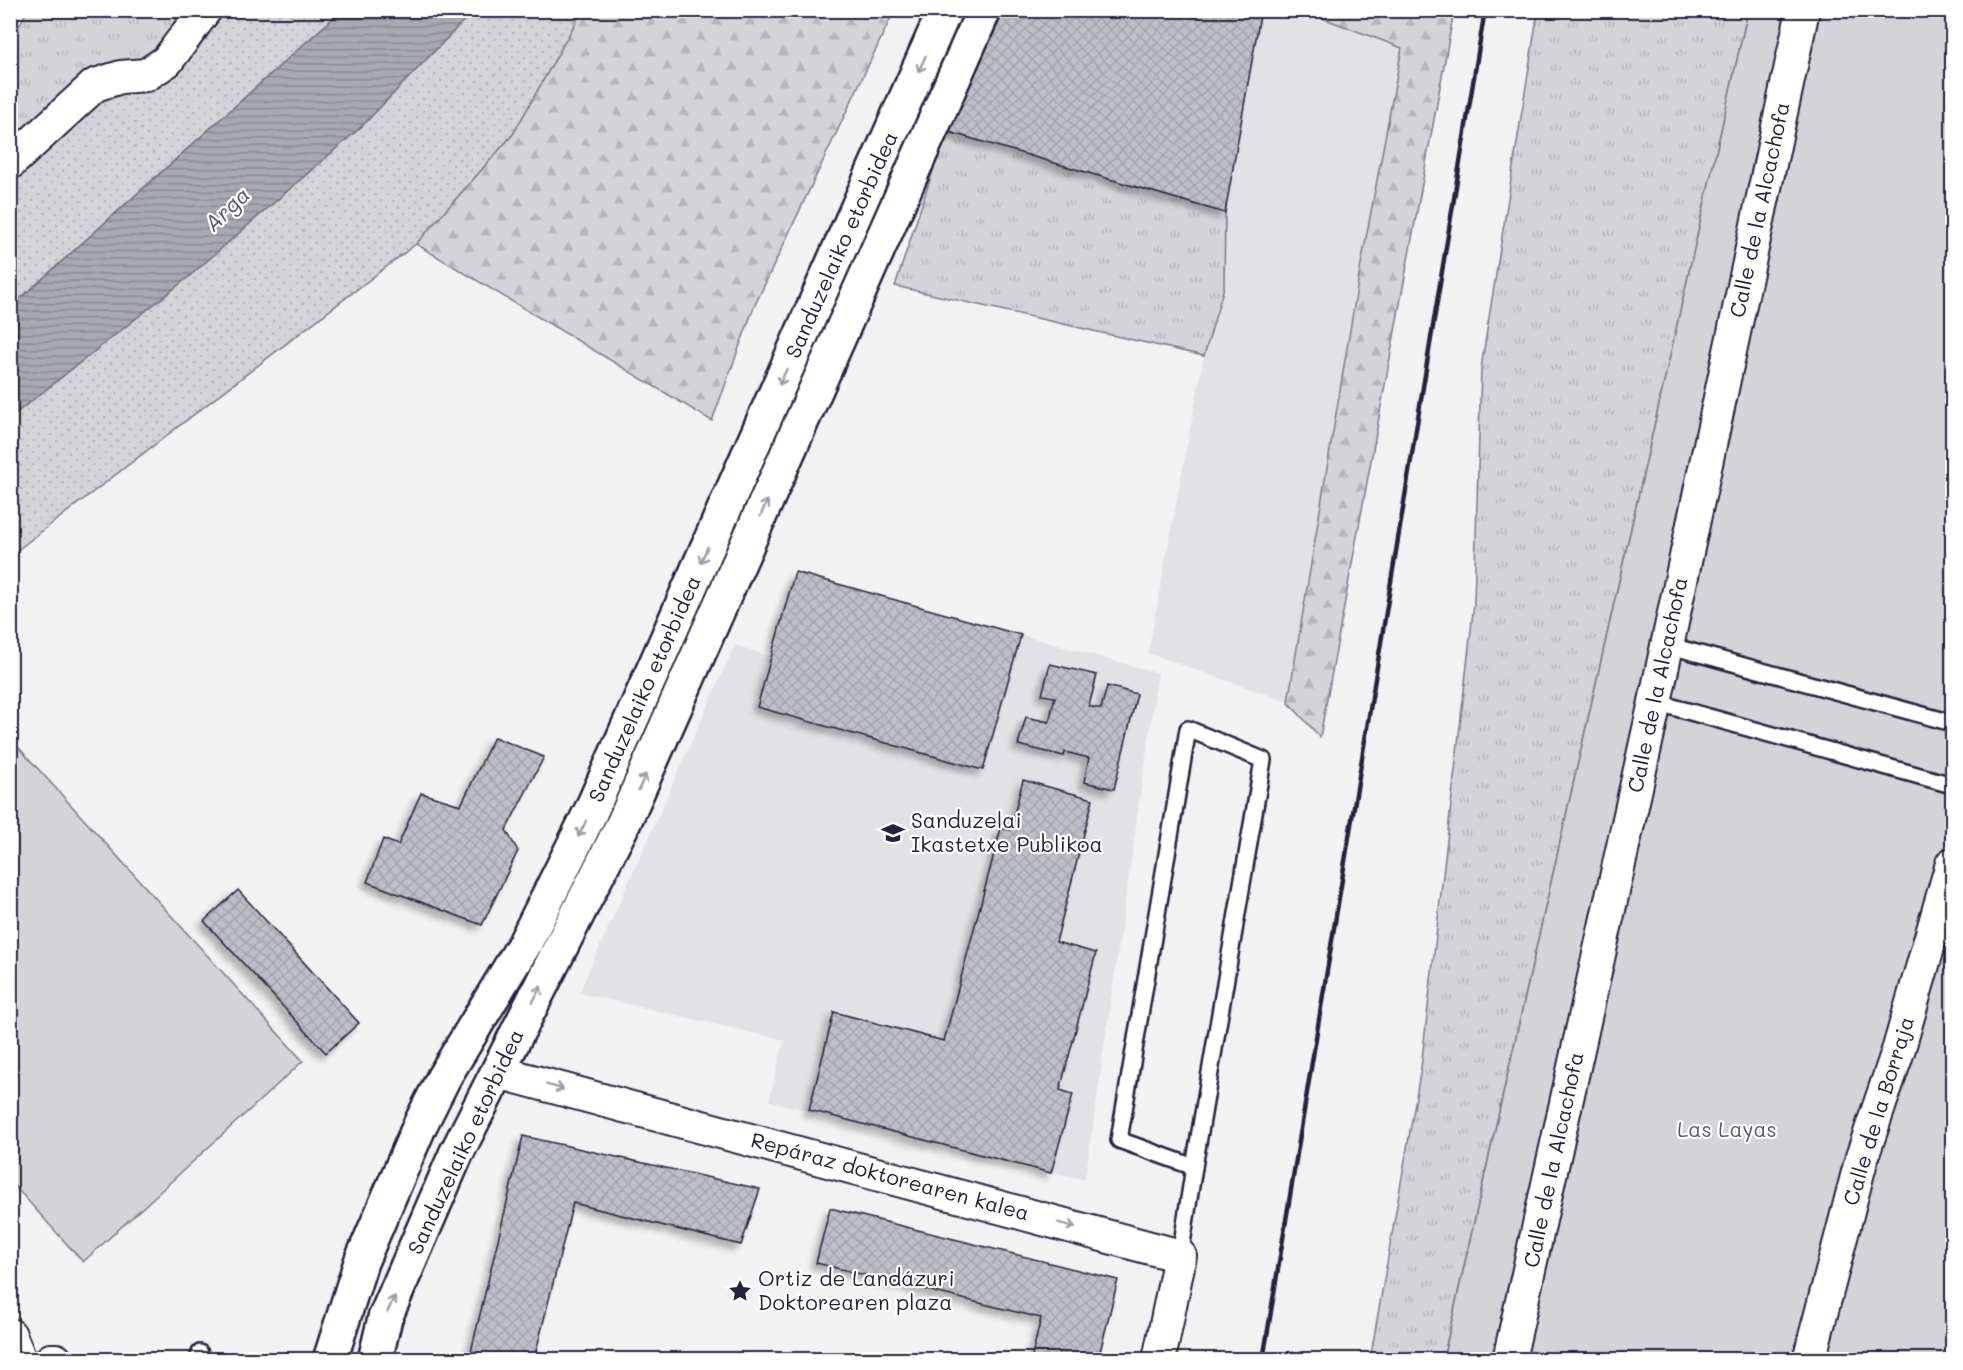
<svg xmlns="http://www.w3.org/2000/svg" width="1963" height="1370" font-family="Mali,sans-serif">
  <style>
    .built { fill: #e2e2e6 }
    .grass { fill: url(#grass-tufts); stroke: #7a7a8a; stroke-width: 1.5 }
    .forest { fill: url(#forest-firs); stroke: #7a7a8a; stroke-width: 1.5 }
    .park { fill: url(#park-dots); stroke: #7a7a8a; stroke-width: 1.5 }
    .garden { fill: #d3d3d8; stroke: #7a7a8a; stroke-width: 1.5 }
    .water { fill: url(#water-rules); stroke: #727282; stroke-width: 1.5 }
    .building { fill: url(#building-cross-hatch); stroke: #22223b; stroke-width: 1.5; filter: url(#shadow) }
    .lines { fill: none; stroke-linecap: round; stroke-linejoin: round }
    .service-casing { stroke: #22223b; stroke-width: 20 }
    .minor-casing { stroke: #22223b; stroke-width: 36 }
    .secondary-casing { stroke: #22223b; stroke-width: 38 }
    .service { stroke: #fff; stroke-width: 15 }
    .minor { stroke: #fff; stroke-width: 32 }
    .secondary { stroke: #fff; stroke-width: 33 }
    .rail { stroke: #22223b; stroke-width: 4.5 }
    .oneway { stroke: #9c9ca7 }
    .labels { text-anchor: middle; stroke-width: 4.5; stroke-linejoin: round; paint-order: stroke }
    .street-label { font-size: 21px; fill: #22223b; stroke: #fff }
    .poi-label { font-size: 21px; fill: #22223b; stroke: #fff; text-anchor: start }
    .park-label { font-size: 21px; fill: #57576a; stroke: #fff }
    .water-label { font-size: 22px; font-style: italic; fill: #58586b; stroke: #fff }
  </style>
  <defs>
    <pattern id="grass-tufts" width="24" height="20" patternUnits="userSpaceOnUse" patternTransform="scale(1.5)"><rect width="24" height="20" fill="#d3d3d8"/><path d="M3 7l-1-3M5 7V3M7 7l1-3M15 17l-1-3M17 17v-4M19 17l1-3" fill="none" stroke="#b5b5ba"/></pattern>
    <pattern id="forest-firs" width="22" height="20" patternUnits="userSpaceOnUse" patternTransform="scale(1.5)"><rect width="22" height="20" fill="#d3d3d8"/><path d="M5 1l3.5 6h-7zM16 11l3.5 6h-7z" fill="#b5b5ba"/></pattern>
    <pattern id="park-dots" width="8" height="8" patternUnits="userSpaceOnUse" patternTransform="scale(1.5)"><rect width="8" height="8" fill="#d3d3d8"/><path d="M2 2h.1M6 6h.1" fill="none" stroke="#b5b5ba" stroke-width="1.8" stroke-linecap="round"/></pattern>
    <pattern id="water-rules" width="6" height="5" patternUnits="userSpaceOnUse" patternTransform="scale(1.5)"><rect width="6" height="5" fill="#a8a8b2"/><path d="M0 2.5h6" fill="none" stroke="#888892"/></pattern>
    <pattern id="building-cross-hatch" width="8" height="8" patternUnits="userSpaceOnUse" patternTransform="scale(1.5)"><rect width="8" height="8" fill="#bebec6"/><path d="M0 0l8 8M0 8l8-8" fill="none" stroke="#a3a3ab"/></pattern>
    <filter id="shadow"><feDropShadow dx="-5.5" dy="5.5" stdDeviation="3" flood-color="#0004"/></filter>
  </defs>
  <rect width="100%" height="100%" fill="#f2f2f3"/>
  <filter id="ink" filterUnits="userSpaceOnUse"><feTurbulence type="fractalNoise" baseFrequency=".0167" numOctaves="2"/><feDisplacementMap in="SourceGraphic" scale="12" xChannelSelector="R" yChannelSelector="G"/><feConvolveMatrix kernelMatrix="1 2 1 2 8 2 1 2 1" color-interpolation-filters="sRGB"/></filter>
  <g filter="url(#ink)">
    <g class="built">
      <path d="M1261,11H1304L1402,48L1360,270L1288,702L1148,653L1204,356L1224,287L1225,213Z"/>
      <path d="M795,572L1158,673L1085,1180L769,1101L784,1040L579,993L735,645L771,657Z"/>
    </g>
    <g class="grass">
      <path d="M27,11H193L166,47L11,149L10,43Z"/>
      <path d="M1538,11H1748L1443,1359L1370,1360L1421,1068L1474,603L1481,368Z"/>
      <path d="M946,131L1225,213L1224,287L1204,356L895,286Z"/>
    </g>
    <g class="forest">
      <path d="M582,11H894L754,307L712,421L416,244L513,134Z"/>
      <path d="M1304,11H1454L1320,737L1288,702L1360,270L1402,48Z"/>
    </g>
    <g class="park">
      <path d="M219,11H341L11,307V180L102,93Z"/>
      <path d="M473,11H582L513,134L416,244L11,555V417L186,279L361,127Z"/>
    </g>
    <g class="garden">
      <path d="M1748,11H1952V1359L1443,1360Z"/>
      <path d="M11,739L303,1061L83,1262L11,1182Z"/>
    </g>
    <path class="water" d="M341,11H473L361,127L186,279L11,417V307Z"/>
    <g class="building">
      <path d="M1005,10H1261L1225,213L946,131Z"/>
      <path d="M795,572L1021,635L983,770L757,707Z"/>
      <path d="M1050,664L1097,675L1089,706L1101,709L1107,686L1137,694L1114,789L1084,782L1089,758L1065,752L1064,756L1018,745L1026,717L1049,722L1055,697L1042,695Z"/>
      <path d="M494,737L544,757L506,830L518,851L482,925L367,882L383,839L398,845L421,793L461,805Z"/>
      <path d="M1023,780L1093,799L1056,942L1096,953L1060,1090L1073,1094L1051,1173L809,1110L834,1012L944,1041L1001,828L1010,830Z"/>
      <path d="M238,890L359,1023L326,1053L204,921Z"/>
      <path d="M523,1136L760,1189L741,1245L573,1203L534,1360H469Z"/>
      <path d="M830,1208L1118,1280L1098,1360H1031L1041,1318L816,1263Z"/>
    </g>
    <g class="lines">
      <g class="service-casing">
        <g id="service">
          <path d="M1667,645L1952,723"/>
          <path d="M1655,702L1952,785"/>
          <path d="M1188,729L1263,760L1194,1167L1119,1140Z"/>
          <path d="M1180,1256L1194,1167"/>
          <path d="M198,1360L200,1353"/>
        </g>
      </g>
      <g class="minor-casing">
        <g id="minor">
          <path d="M10,163L95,85L121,77L146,75L167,61L205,10"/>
          <path d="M498,1072L1180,1256L1159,1360"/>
          <path d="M10,1335L20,1360"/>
          <path d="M51,1360H56"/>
          <path d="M1509,1360L1655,702L1803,10"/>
          <path d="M1809,1360L1862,1157L1899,1048L1952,864"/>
        </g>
      </g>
      <g class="secondary-casing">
        <g id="secondary">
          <path d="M330,1360L361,1262L420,1125L444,1077L525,943L591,811L945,10"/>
          <path d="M375,1360L385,1318L456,1154L624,822L984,10"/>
        </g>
      </g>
      <use href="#service" class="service"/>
      <use href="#minor" class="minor"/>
      <use href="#secondary" class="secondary"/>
      <path class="rail" d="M1263,1360L1485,10"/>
    </g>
    <defs><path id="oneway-shaft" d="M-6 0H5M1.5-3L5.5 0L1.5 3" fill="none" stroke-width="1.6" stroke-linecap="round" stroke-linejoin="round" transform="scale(1.5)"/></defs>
    <g class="oneway">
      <use href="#oneway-shaft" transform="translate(922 64) rotate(114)"/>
      <use href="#oneway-shaft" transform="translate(783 377) rotate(114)"/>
      <use href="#oneway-shaft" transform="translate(764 508) rotate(-66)"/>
      <use href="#oneway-shaft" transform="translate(704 555) rotate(114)"/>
      <use href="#oneway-shaft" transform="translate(642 782) rotate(-66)"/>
      <use href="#oneway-shaft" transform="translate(582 829) rotate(116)"/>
      <use href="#oneway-shaft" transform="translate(537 994) rotate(-63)"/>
      <use href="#oneway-shaft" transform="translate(555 1087) rotate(15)"/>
      <use href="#oneway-shaft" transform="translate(1067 1225) rotate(15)"/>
      <use href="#oneway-shaft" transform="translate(391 1304) rotate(-67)"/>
    </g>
  </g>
  <defs>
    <g id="school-bare" transform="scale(1.8)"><path d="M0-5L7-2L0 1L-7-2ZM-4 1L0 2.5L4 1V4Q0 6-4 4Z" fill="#22223b" stroke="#fff" stroke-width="2.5" paint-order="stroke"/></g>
    <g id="sight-bare" transform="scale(1.8)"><path d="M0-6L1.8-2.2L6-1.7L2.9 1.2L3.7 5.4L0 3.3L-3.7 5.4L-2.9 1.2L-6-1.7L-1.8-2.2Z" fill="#22223b" stroke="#fff" stroke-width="2.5" paint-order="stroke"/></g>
  </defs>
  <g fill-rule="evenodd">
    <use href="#school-bare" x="893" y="833"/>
    <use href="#sight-bare" x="740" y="1291"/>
  </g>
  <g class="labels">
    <g class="street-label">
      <text transform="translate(1760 210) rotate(-78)" y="7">Calle de la Alcachofa</text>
      <text transform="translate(842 245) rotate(-66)" y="7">Sanduzelaiko etorbidea</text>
      <text transform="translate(1658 685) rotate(-78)" y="7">Calle de la Alcachofa</text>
      <text transform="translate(645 689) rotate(-66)" y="7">Sanduzelaiko etorbidea</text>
      <text transform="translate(1879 1111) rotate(-73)" y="7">Calle de la Borraja</text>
      <text transform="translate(466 1142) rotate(-65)" y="7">Sanduzelaiko etorbidea</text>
      <text transform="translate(1554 1160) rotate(-78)" y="7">Calle de la Alcachofa</text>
      <text transform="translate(890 1177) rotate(15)" y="7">Repáraz doktorearen kalea</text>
    </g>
    <g class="poi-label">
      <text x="911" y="828">Sanduzelai<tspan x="911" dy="24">Ikastetxe Publikoa</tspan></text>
      <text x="758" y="1286">Ortiz de Landázuri<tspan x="758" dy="24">Doktorearen plaza</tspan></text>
    </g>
    <g class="park-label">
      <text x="1727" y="1137">Las Layas</text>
    </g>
    <g class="water-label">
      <text transform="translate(227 209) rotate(-44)" y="8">Arga</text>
    </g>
  </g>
  <rect width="1963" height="1370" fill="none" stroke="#fff" stroke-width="36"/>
  <rect x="18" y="18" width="1927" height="1334" fill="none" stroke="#22223b" stroke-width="2" filter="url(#ink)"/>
</svg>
